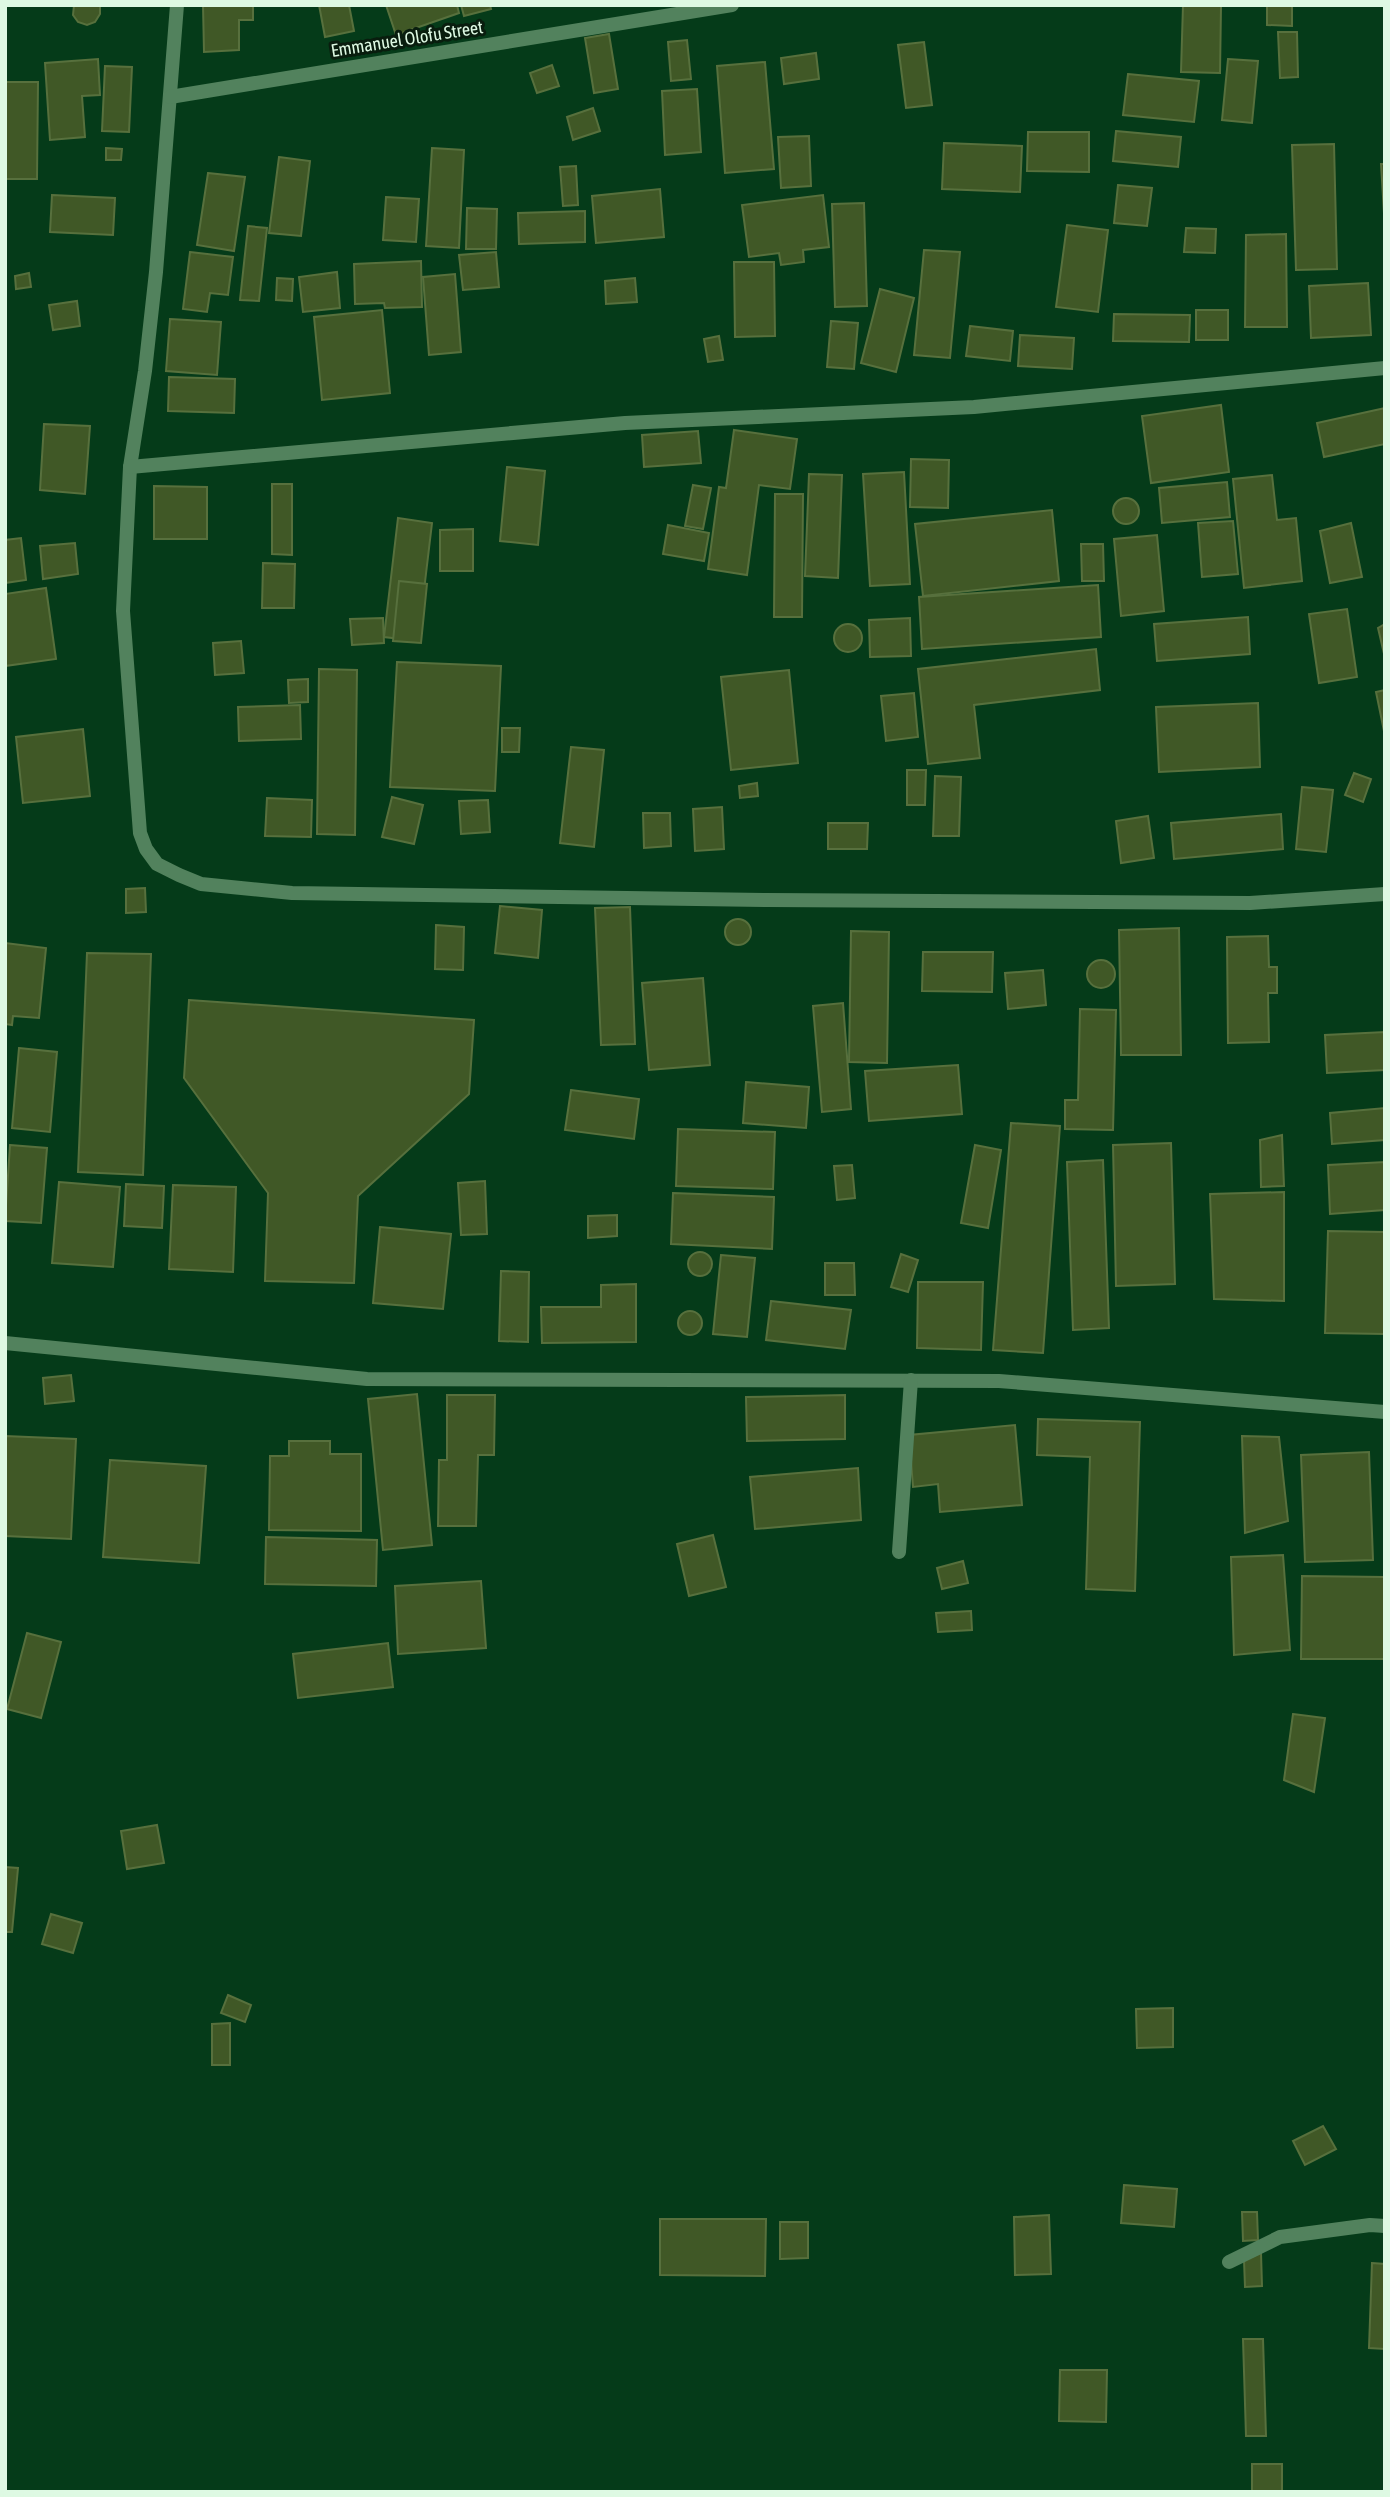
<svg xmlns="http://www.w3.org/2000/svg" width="1390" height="2497" font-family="'Asap Condensed',sans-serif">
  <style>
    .building { fill: #405826; stroke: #57703d; stroke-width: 2 }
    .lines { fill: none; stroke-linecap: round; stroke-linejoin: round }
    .street { stroke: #52825d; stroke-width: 14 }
    .labels { text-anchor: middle; stroke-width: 6; stroke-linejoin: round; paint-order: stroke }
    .street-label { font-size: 18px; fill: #def9e3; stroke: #091d0e }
  </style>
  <rect width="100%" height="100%" fill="#053b19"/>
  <g class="building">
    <path d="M74,5H100V14L95,22L87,25L78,22L73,15Z"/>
    <path d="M203,5H253V20H239V50L204,52Z"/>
    <path d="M319,5H349L354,31L325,37Z"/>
    <path d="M386,5H457L459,13L396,35Z"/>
    <path d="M461,5H490L491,9L464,16Z"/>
    <path d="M1183,5L1221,6L1220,73L1181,72Z"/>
    <path d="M1267,5H1292V26L1267,25Z"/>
    <path d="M1278,32H1297L1298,77L1280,78Z"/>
    <path d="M609,34L618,89L594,93L585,38Z"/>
    <path d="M687,40L691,79L671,81L668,42Z"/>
    <path d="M924,42L932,105L906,108L898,45Z"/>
    <path d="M816,53L819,79L784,84L781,58Z"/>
    <path d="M98,59L100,95L82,96L85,137L50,140L45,63Z"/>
    <path d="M1228,59L1258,61L1252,123L1222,120Z"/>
    <path d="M765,62L774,169L725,173L717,66Z"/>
    <path d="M552,65L559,86L537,93L530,73Z"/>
    <path d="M105,66L132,67L129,132L102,131Z"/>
    <path d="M1128,74L1199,81L1194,122L1123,115Z"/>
    <path d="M5,82H38L37,179H5Z"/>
    <path d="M697,89L701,152L665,155L662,91Z"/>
    <path d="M593,108L600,131L573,140L567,117Z"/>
    <path d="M1116,131L1181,137L1178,167L1113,161Z"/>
    <path d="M1028,132H1089V172L1027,171Z"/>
    <path d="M809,136L811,186L781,188L778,137Z"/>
    <path d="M944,143L1022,146L1020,192L942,189Z"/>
    <path d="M1334,144L1337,269L1296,270L1292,145Z"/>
    <path d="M106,148L122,149L121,160H106Z"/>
    <path d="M432,148L464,150L459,248L426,246Z"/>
    <path d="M279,157L310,161L301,236L269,233Z"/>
    <path d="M1381,164H1385V230Z"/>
    <path d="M576,166L578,205L563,206L560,167Z"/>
    <path d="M208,173L245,177L234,251L197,245Z"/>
    <path d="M1118,185L1152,188L1147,226L1114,223Z"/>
    <path d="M660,189L664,237L596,243L592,196Z"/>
    <path d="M52,195L115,198L113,235L50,232Z"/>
    <path d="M823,195L829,247L803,250L804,262L781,265L779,253L749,257L742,205Z"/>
    <path d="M386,197L419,199L416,242L383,240Z"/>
    <path d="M864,203L867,306L835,307L832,204Z"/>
    <path d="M467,208L497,209L496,249H466Z"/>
    <path d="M585,211V242L519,244L518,213Z"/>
    <path d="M1067,225L1108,230L1098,312L1056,307Z"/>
    <path d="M248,226L267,228L259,301L240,300Z"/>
    <path d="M1186,228L1216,229L1215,253L1184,252Z"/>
    <path d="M1286,234L1287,327H1245L1246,235Z"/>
    <path d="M924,250L960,252L950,358L914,355Z"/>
    <path d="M190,252L233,257L228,295L210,293L207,312L183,309Z"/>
    <path d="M496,252L499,287L463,290L459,255Z"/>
    <path d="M421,261L422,307L385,308L384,303L355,304L354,264Z"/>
    <path d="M734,262H774L775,336L735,337Z"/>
    <path d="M337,272L340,308L303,312L299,277Z"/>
    <path d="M29,273L31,287L16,289L15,276Z"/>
    <path d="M455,274L461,352L429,355L423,277Z"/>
    <path d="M277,278L293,279L292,301L276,300Z"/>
    <path d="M635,278L637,302L606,304L605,281Z"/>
    <path d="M1368,283L1371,335L1311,338L1309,286Z"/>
    <path d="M880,289L914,298L896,372L861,363Z"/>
    <path d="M77,301L80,326L53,330L49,305Z"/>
    <path d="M382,310L390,393L322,400L314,317Z"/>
    <rect x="1196" y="310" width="32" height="30"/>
    <path d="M1114,314L1190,315L1189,342L1113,341Z"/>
    <path d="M170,319L221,322L217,375L166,371Z"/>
    <path d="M831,321L858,323L854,369L827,367Z"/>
    <path d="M970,326L1013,331L1010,361L966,356Z"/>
    <path d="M1020,335L1074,338L1072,369L1018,366Z"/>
    <path d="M719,336L723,360L708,362L704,339Z"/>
    <path d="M169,377L235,379L234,413L168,411Z"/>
    <path d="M1221,405L1229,472L1151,483L1142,416Z"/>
    <path d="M1385,408V444L1324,457L1317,423Z"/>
    <path d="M44,424L90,426L85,494L40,490Z"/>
    <path d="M734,430L797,439L790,489L759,485L747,575L708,569L719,487L726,488Z"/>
    <path d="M698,431L701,463L644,467L642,435Z"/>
    <path d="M911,459L949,460L948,508L910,507Z"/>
    <path d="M507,467L545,471L538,545L500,541Z"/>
    <path d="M904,472L910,584L870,586L863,474Z"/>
    <path d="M809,474L842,475L838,578L805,576Z"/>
    <path d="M1272,475L1277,520L1296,518L1302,581L1244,588L1233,479Z"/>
    <path d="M1227,482L1230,517L1162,523L1159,488Z"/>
    <path d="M272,484H292V555L272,554Z"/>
    <path d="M693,485L711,488L703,529L685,526Z"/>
    <path d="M154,486L207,487V539H154Z"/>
    <path d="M775,494H803L802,617H774Z"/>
    <circle cx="1126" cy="511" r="13"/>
    <path d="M1052,510L1059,581L923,596L915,524Z"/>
    <path d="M398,518L432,523L418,641L384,637Z"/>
    <path d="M1233,521L1238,574L1202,577L1198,523Z"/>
    <path d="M1351,523L1362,577L1330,583L1320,531Z"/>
    <path d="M668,525L709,533L704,561L663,554Z"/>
    <path d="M473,529V571H440V530Z"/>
    <path d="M1157,535L1164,611L1121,616L1114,539Z"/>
    <path d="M21,538L26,580L5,583V540Z"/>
    <path d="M75,543L78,574L43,579L40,546Z"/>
    <path d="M1081,544H1103L1104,581H1082Z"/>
    <path d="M263,563L295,564L294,608H262Z"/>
    <path d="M399,581L427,584L421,643L393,641Z"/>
    <path d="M1098,585L1101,637L922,649L919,597Z"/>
    <path d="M46,588L56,659L5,666V594Z"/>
    <path d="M1347,609L1357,677L1319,683L1309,614Z"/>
    <path d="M1248,617L1250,654L1157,661L1154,624Z"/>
    <path d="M383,618L384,643L352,645L350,619Z"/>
    <path d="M910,618L911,656L870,657L869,620Z"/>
    <path d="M1385,624V658L1378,628Z"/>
    <circle cx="848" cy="638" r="14"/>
    <path d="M241,641L244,673L215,675L213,643Z"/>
    <path d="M1096,649L1100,690L974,705L980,758L928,764L918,669Z"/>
    <path d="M397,662L501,666L495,791L390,787Z"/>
    <path d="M319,669L357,670L355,835L317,834Z"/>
    <path d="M789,670L798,763L731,770L721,677Z"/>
    <path d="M308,679V702L289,703L288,680Z"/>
    <path d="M1385,690V736L1376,692Z"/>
    <path d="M914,693L918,737L886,741L881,696Z"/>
    <path d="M1258,703L1260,767L1159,772L1156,707Z"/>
    <path d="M300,705L301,739L239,741L238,707Z"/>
    <path d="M502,728H520L519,752H502Z"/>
    <path d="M83,729L90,796L23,803L16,737Z"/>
    <path d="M571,747L604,750L594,847L560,843Z"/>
    <path d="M907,770H926L925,805H907Z"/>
    <path d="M1354,773L1371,779L1363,802L1345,795Z"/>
    <path d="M935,776L961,777L959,836H933Z"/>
    <path d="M757,783L758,796L740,798L739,786Z"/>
    <path d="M1302,787L1333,790L1326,852L1296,849Z"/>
    <path d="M392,797L423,805L414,844L382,837Z"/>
    <path d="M267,798L312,800L311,837L265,836Z"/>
    <path d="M488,800L490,832L461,834L459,801Z"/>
    <path d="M722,807L724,849L695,851L693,809Z"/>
    <path d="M643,813H670L671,846L644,848Z"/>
    <path d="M1281,814L1283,849L1174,859L1171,823Z"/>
    <path d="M1148,816L1154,858L1121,863L1116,821Z"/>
    <path d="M828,823H868L867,849H828Z"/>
    <path d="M145,888L146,912L126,913V889Z"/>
    <path d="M500,906L542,910L538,958L495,953Z"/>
    <path d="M630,907L635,1044L601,1045L595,908Z"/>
    <circle cx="738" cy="932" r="13"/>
    <path d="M436,925L464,927L463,970L435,969Z"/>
    <path d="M1179,928L1181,1055H1121L1119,930Z"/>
    <path d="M851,931L889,932L887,1063L849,1062Z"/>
    <path d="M1268,936L1269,967H1277V993H1268L1269,1042L1228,1043L1227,937Z"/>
    <path d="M5,943L46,948L39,1018L13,1016L12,1025L5,1024Z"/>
    <path d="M923,952H993L992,992L922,991Z"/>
    <path d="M87,953L151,954L143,1175L78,1172Z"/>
    <circle cx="1101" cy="974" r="14"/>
    <path d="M1043,970L1046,1005L1008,1009L1005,973Z"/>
    <path d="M703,978L710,1065L649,1070L642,983Z"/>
    <path d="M189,1000L474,1020L469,1094L358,1196L354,1283L265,1281L268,1193L184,1078Z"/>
    <path d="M843,1003L851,1109L822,1112L813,1006Z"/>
    <path d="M1080,1009L1116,1010L1113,1130L1065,1129V1100H1078Z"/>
    <path d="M1385,1032V1070L1327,1073L1325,1035Z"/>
    <path d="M19,1048L57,1052L50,1132L12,1128Z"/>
    <path d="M958,1065L962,1114L869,1121L865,1071Z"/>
    <path d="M746,1082L809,1087L806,1128L743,1123Z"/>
    <path d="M571,1090L639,1099L634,1139L565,1130Z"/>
    <path d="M1385,1108V1140L1332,1144L1330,1113Z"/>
    <path d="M1011,1123L1060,1126L1043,1353L993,1350Z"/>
    <path d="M678,1129L775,1132L773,1189L676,1186Z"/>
    <path d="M1282,1135L1284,1186L1261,1187L1260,1140Z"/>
    <path d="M1171,1143L1175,1284L1116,1286L1113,1145Z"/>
    <path d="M10,1145L47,1148L41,1223L5,1221Z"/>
    <path d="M975,1145L1001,1150L988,1228L961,1223Z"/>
    <path d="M1103,1160L1109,1328L1073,1330L1067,1162Z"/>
    <path d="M1385,1162V1210L1330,1214L1328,1165Z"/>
    <path d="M852,1165L855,1198L837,1200L834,1166Z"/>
    <path d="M485,1181L487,1234L461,1235L458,1183Z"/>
    <path d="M59,1182L120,1187L113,1267L52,1263Z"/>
    <path d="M126,1184L164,1186L162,1228L124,1226Z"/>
    <path d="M173,1185L236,1187L233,1272L169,1269Z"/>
    <path d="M1284,1192V1301L1214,1299L1210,1194Z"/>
    <path d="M673,1193L774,1197L772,1249L671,1244Z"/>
    <path d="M617,1215V1236L588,1238V1216Z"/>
    <path d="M380,1227L451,1234L443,1309L373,1303Z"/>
    <path d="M1328,1231L1385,1232V1334L1325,1333Z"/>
    <circle cx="700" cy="1264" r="12"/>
    <path d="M901,1254L918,1260L908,1292L891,1287Z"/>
    <path d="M721,1255L755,1258L747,1337L713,1334Z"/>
    <path d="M825,1263H854L855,1295H825Z"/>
    <path d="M501,1271L529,1272L528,1342L499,1341Z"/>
    <path d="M918,1282H983L981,1350L917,1348Z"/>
    <path d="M636,1284V1342L542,1343L541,1307H601V1285Z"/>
    <path d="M771,1301L851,1310L845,1349L766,1340Z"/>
    <circle cx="690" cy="1323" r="12"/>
    <path d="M71,1375L74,1401L45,1404L43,1378Z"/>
    <path d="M417,1394L432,1545L383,1550L368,1399Z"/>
    <path d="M447,1395H495L494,1455H478L476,1526H438L439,1460H447Z"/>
    <path d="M845,1395V1439L747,1441L746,1397Z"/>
    <path d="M1038,1419L1140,1422L1135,1591L1086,1589L1090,1457L1037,1455Z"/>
    <path d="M1015,1425L1022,1505L940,1512L938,1484L913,1487L909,1435Z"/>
    <path d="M5,1436L76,1439L71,1539L5,1536Z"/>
    <path d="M1242,1436L1279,1437L1288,1521L1245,1533Z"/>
    <path d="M289,1441H330V1454H361V1531L269,1530L270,1456H289Z"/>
    <path d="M1369,1452L1373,1560L1305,1562L1301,1455Z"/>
    <path d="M110,1460L206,1466L199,1563L103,1557Z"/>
    <path d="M858,1468L861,1520L755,1529L750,1477Z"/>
    <path d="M713,1535L726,1587L689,1596L677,1544Z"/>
    <path d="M266,1537L377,1540L376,1586L265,1584Z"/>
    <path d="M1283,1555L1290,1650L1234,1655L1231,1557Z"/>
    <path d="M963,1561L968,1583L942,1589L937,1568Z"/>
    <path d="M1302,1576L1385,1577V1659H1301Z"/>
    <path d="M481,1581L486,1648L398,1654L395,1586Z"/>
    <path d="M971,1611L972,1630L938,1632L936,1613Z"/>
    <path d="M27,1633L61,1642L41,1718L7,1709Z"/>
    <path d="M388,1643L393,1687L298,1698L293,1654Z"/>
    <path d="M1293,1714L1325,1718L1314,1792L1284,1780Z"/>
    <path d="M157,1825L164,1863L127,1869L121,1831Z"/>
    <path d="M5,1867L18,1868L12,1932H5Z"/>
    <path d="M51,1914L82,1923L73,1953L42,1944Z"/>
    <path d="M228,1995L251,2005L245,2022L221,2013Z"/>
    <path d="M1173,2008V2047L1137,2048L1136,2009Z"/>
    <path d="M230,2023V2065H212V2024Z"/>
    <path d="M1323,2126L1336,2149L1305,2165L1293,2141Z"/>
    <path d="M1124,2185L1177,2189L1174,2227L1121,2223Z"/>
    <path d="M1242,2212H1257L1258,2240L1243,2241Z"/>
    <path d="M1049,2215L1051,2274L1015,2275L1014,2217Z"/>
    <path d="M660,2219H766L765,2276L660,2275Z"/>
    <path d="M780,2222H808V2258L780,2259Z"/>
    <path d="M1261,2253L1262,2286L1245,2287L1244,2260Z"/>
    <path d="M1372,2263L1385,2264V2349L1369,2348Z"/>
    <path d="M1243,2339H1263L1266,2436H1246Z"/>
    <path d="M1060,2370H1107L1106,2422L1059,2421Z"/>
    <rect x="1252" y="2464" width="30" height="28"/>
  </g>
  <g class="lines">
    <g class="street">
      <path d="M177,5L156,272L145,371L130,467L123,611L140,833L146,849L157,864L179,875L201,884L292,893L768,900L1250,903L1385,894"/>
      <path d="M170,97L732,5"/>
      <path d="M130,467L625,423L974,407L1385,368"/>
      <path d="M5,1343L367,1379L999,1381L1385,1412"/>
      <path d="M899,1552L911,1380"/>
      <path d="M1229,2262L1280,2237L1370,2225L1385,2226"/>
    </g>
  </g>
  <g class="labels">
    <g class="street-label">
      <text transform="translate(407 39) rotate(-9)" y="6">Emmanuel Olofu Street</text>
    </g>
  </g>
  <rect width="1390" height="2497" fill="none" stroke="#def9e3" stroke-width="14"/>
</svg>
